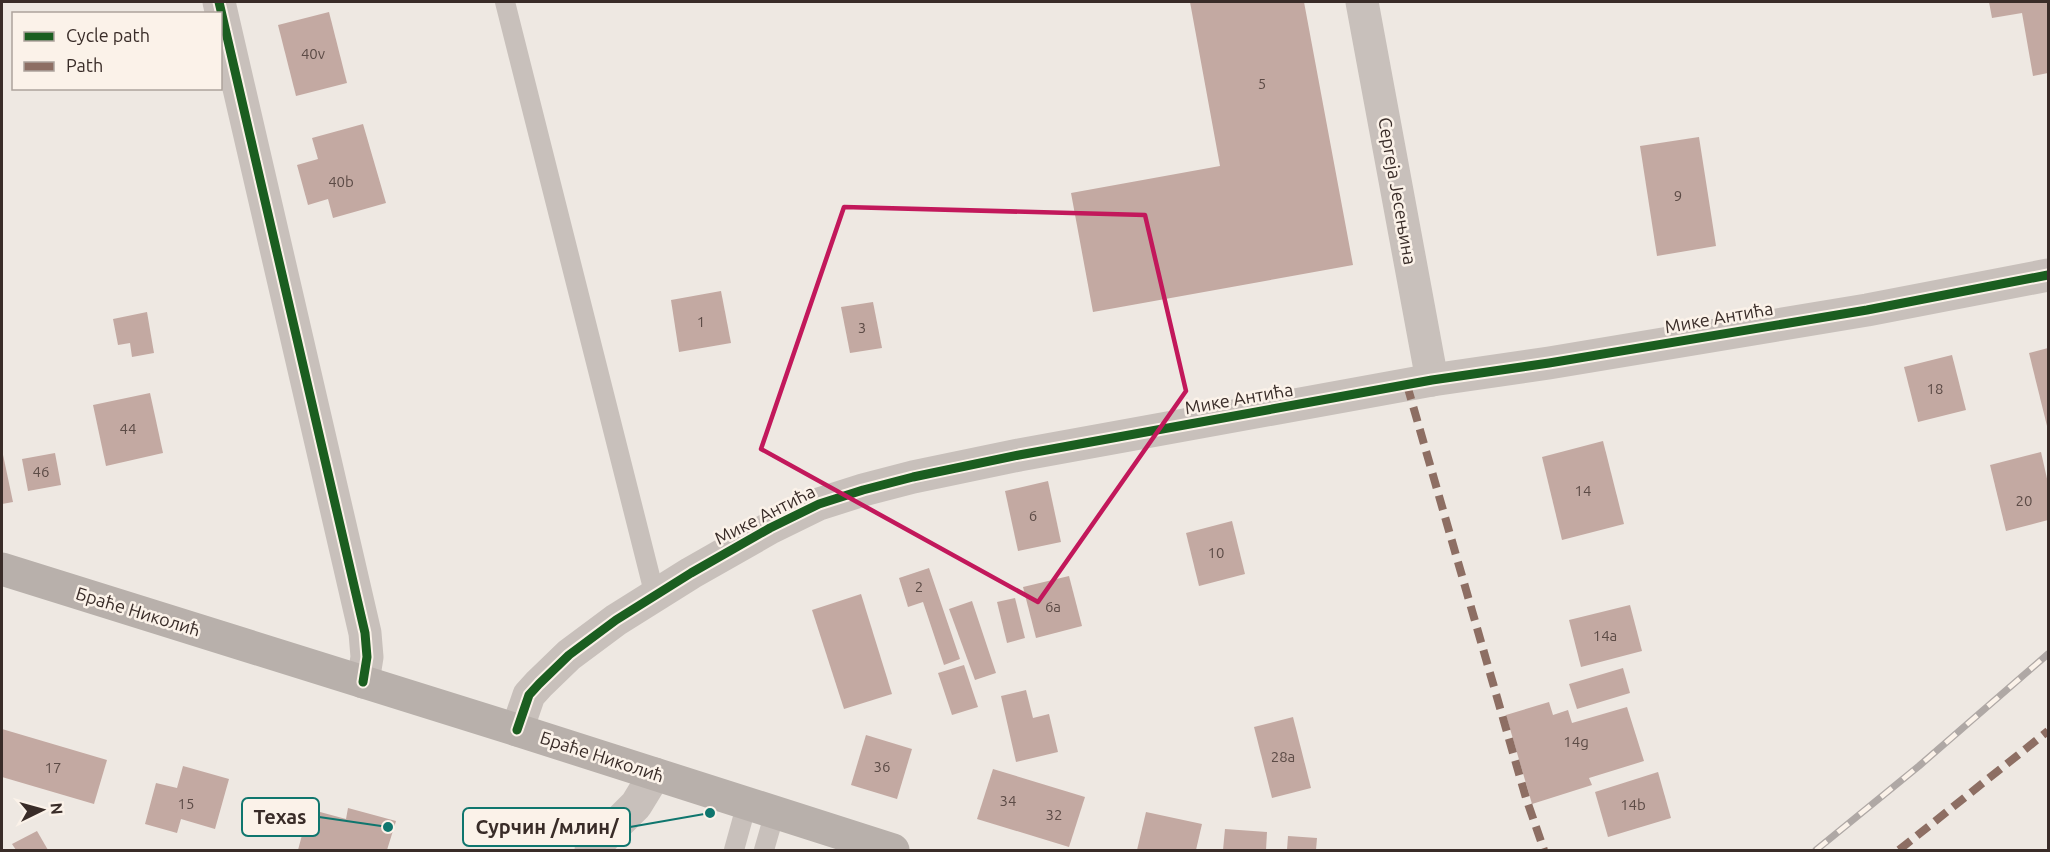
<svg xmlns="http://www.w3.org/2000/svg" width="2050" height="852" font-family="Ubuntu,sans-serif">
  <style>
    .building { fill: #c3a9a2 }
    .lines { fill: none; stroke-linecap: round; stroke-linejoin: round }
    .service { stroke: #c8c0bb; stroke-width: 20 }
    .minor { stroke: #c8c0bb; stroke-width: 33 }
    .secondary { stroke: #b8b0ab; stroke-width: 33 }
    .rail-casing { stroke: #afa8a5; stroke-width: 7 }
    .rail { stroke: #fbf2e9; stroke-width: 4.5; stroke-dasharray: 14; stroke-linecap: butt }
    .quiet { stroke: #8d6e63; stroke-width: 8; stroke-dasharray: 15 8; stroke-linecap: butt }
    .cycleway-casing { stroke: #fbf2e9; stroke-width: 13 }
    .cycleway { stroke: #1b5e20; stroke-width: 9 }
    .marked { fill: none; stroke: #c2185b; stroke-width: 4.5; stroke-linejoin: round }
    .labels { text-anchor: middle; stroke-width: 5; stroke-linejoin: round; paint-order: stroke }
    .number-label { font-size: 15px; fill: #5c4b46 }
    .street-label { font-size: 18px; fill: #392c28; stroke: #fbf2e9 }
    .leader { fill: none; stroke: #0f766e; stroke-width: 2 }
    .callout-dot { fill: #0f766e; stroke: #fbf2e9; stroke-width: 2 }
    .callout { fill: #fbf2e9; stroke: #0f766e; stroke-width: 2 }
    .callout-label { font-size: 20px; text-anchor: middle; font-weight: bold; fill: #392c28 }
  </style>
  <rect width="100%" height="100%" fill="#eee8e2"/>
  <g class="building">
    <path d="M1190,2H1304L1353,265L1093,312L1071,193L1220,166Z"/>
    <path d="M1989,2H2048V73L2033,76L2022,13L1992,18Z"/>
    <path d="M329,12L347,83L296,96L278,25Z"/>
    <path d="M363,124L386,203L333,218L328,199L308,205L297,165L318,159L312,138Z"/>
    <path d="M1699,137L1716,246L1657,256L1640,146Z"/>
    <path d="M721,291L731,343L679,352L671,300Z"/>
    <path d="M873,302L882,348L850,353L841,307Z"/>
    <path d="M147,312L154,353L132,357L130,343L118,345L113,319Z"/>
    <path d="M2048,348V430L2029,353Z"/>
    <path d="M1952,355L1966,410L1918,422L1904,367Z"/>
    <path d="M150,393L163,453L106,466L93,405Z"/>
    <path d="M1603,441L1624,524L1562,540L1542,457Z"/>
    <path d="M2,450L13,502L2,504Z"/>
    <path d="M2041,452L2048,483V520L2006,531L1990,465Z"/>
    <path d="M55,453L61,485L28,491L22,459Z"/>
    <path d="M1048,481L1061,542L1018,551L1005,491Z"/>
    <path d="M1232,521L1245,574L1199,586L1186,533Z"/>
    <path d="M929,568L960,659L944,665L923,602L908,607L899,578Z"/>
    <path d="M1069,576L1082,626L1036,638L1023,587Z"/>
    <path d="M861,594L892,694L844,709L812,610Z"/>
    <path d="M1015,598L1025,638L1007,643L997,602Z"/>
    <path d="M972,601L996,673L975,680L949,609Z"/>
    <path d="M1630,605L1642,651L1581,667L1569,620Z"/>
    <path d="M964,665L978,707L952,715L938,673Z"/>
    <path d="M1623,668L1630,693L1577,709L1569,684Z"/>
    <path d="M1026,690L1033,718L1049,714L1058,752L1016,762L1001,696Z"/>
    <path d="M1549,702L1553,715L1568,710L1572,723L1627,707L1644,761L1589,778L1592,785L1532,804L1506,715Z"/>
    <path d="M1293,717L1311,788L1272,798L1254,727Z"/>
    <path d="M2,729L107,760L94,804L2,777Z"/>
    <path d="M866,735L912,749L897,799L851,785Z"/>
    <path d="M183,766L229,779L215,829L181,819L177,833L145,824L156,783L177,788Z"/>
    <path d="M993,769L1085,797L1069,847L977,819Z"/>
    <path d="M1658,772L1671,818L1608,837L1595,792Z"/>
    <path d="M348,808L396,821L387,850H298L309,809L346,819Z"/>
    <path d="M1146,812L1202,824L1196,850H1137Z"/>
    <path d="M1225,829L1267,832L1266,850H1223Z"/>
    <path d="M37,831L48,850H16L12,844Z"/>
    <path d="M1288,836L1317,838L1316,850H1287Z"/>
  </g>
  <g class="lines">
    <g class="service">
      <path d="M505,2L655,596"/>
      <path d="M734,850L747,803"/>
      <path d="M764,850L775,812"/>
    </g>
    <g class="minor">
      <path d="M219,2L365,633L367,657L363,682"/>
      <path d="M1362,2L1432,380"/>
      <path d="M517,730L529,695L539,684L569,655L616,620L691,573L770,528L819,504L863,490L913,477L1019,455L1432,380L1549,363L1867,310L2048,275"/>
      <path d="M591,850L636,805L655,774"/>
    </g>
    <path class="secondary" d="M2,569L517,730L893,850"/>
    <g class="rail-casing">
      <path id="rail" d="M1816,850L1919,766L2048,654"/>
    </g>
    <use href="#rail" class="rail"/>
    <g class="quiet">
      <path d="M1407,385L1526,798L1544,850"/>
      <path d="M1899,850L2048,731"/>
    </g>
    <g class="cycleway-casing">
      <g id="cycleway">
        <path d="M219,2L365,633L367,657L363,682"/>
        <path d="M517,730L529,695L539,684L569,655L616,620L691,573L770,528L819,504L863,490L913,477L1019,455L1432,380L1549,363L1867,310L2048,275"/>
      </g>
    </g>
    <use href="#cycleway" class="cycleway"/>
  </g>
  <path class="marked" d="M844,207L1145,215L1186,391L1038,602L761,449Z"/>
  <g class="labels">
    <g class="number-label">
      <text x="313" y="59">40v</text>
      <text x="1262" y="89">5</text>
      <text x="341" y="187">40b</text>
      <text x="1678" y="201">9</text>
      <text x="701" y="327">1</text>
      <text x="862" y="333">3</text>
      <text x="1935" y="394">18</text>
      <text x="128" y="434">44</text>
      <text x="41" y="477">46</text>
      <text x="1583" y="496">14</text>
      <text x="2024" y="506">20</text>
      <text x="1033" y="521">6</text>
      <text x="1216" y="558">10</text>
      <text x="919" y="592">2</text>
      <text x="1053" y="612">6a</text>
      <text x="1605" y="641">14a</text>
      <text x="1576" y="747">14g</text>
      <text x="1283" y="762">28a</text>
      <text x="882" y="772">36</text>
      <text x="53" y="773">17</text>
      <text x="1008" y="806">34</text>
      <text x="186" y="809">15</text>
      <text x="1633" y="810">14b</text>
      <text x="1054" y="820">32</text>
    </g>
    <g class="street-label">
      <text transform="translate(1397 191) rotate(80)" y="6">Сергеја Јесењина</text>
      <text transform="translate(1719 318) rotate(-10)" y="6">Мике Антића</text>
      <text transform="translate(1239 399) rotate(-10)" y="6">Мике Антића</text>
      <text transform="translate(765 515) rotate(-27)" y="6">Мике Антића</text>
      <text transform="translate(138 612) rotate(17)" y="6">Браће Николић</text>
      <text transform="translate(602 757) rotate(18)" y="6">Браће Николић</text>
    </g>
  </g>
  <path class="leader" d="M388 827L319 817M710 813L630 827"/>
  <g class="callout-dot">
    <circle cx="388" cy="827" r="6"/>
    <circle cx="710" cy="813" r="6"/>
  </g>
  <g class="callout">
    <rect x="242" y="798" width="77" height="38" rx="6"/>
    <rect x="463" y="808" width="167" height="38" rx="6"/>
  </g>
  <g class="callout-label">
    <text x="280" y="824">Texas</text>
    <text x="547" y="834">Сурчин /млин/</text>
  </g>
  <rect width="2050" height="852" fill="none" stroke="#392c28" stroke-width="6"/>
  <rect x="12" y="12" width="210" height="78" fill="#fbf2e9" stroke="#ada39c" stroke-width="1.5"/>
  <rect x="24" y="32" width="30" height="9" fill="#1b5e20" stroke="#ada39c" stroke-width="1.5"/>
  <text x="66" y="42" font-size="18" fill="#392c28">Cycle path</text>
  <rect x="24" y="62" width="30" height="9" fill="#8d6e63" stroke="#ada39c" stroke-width="1.5"/>
  <text x="66" y="72" font-size="18" fill="#392c28">Path</text>
  <g transform="translate(42 810) rotate(85)" stroke="#fbf2e9" stroke-width="4.5" paint-order="stroke">
  <path d="M0-4.5L10 22L0 15L-10 22Z" fill="#392c28"/>
  <text y="-9" font-size="16" font-weight="bold" text-anchor="middle" fill="#392c28">N</text>
  </g>
</svg>
